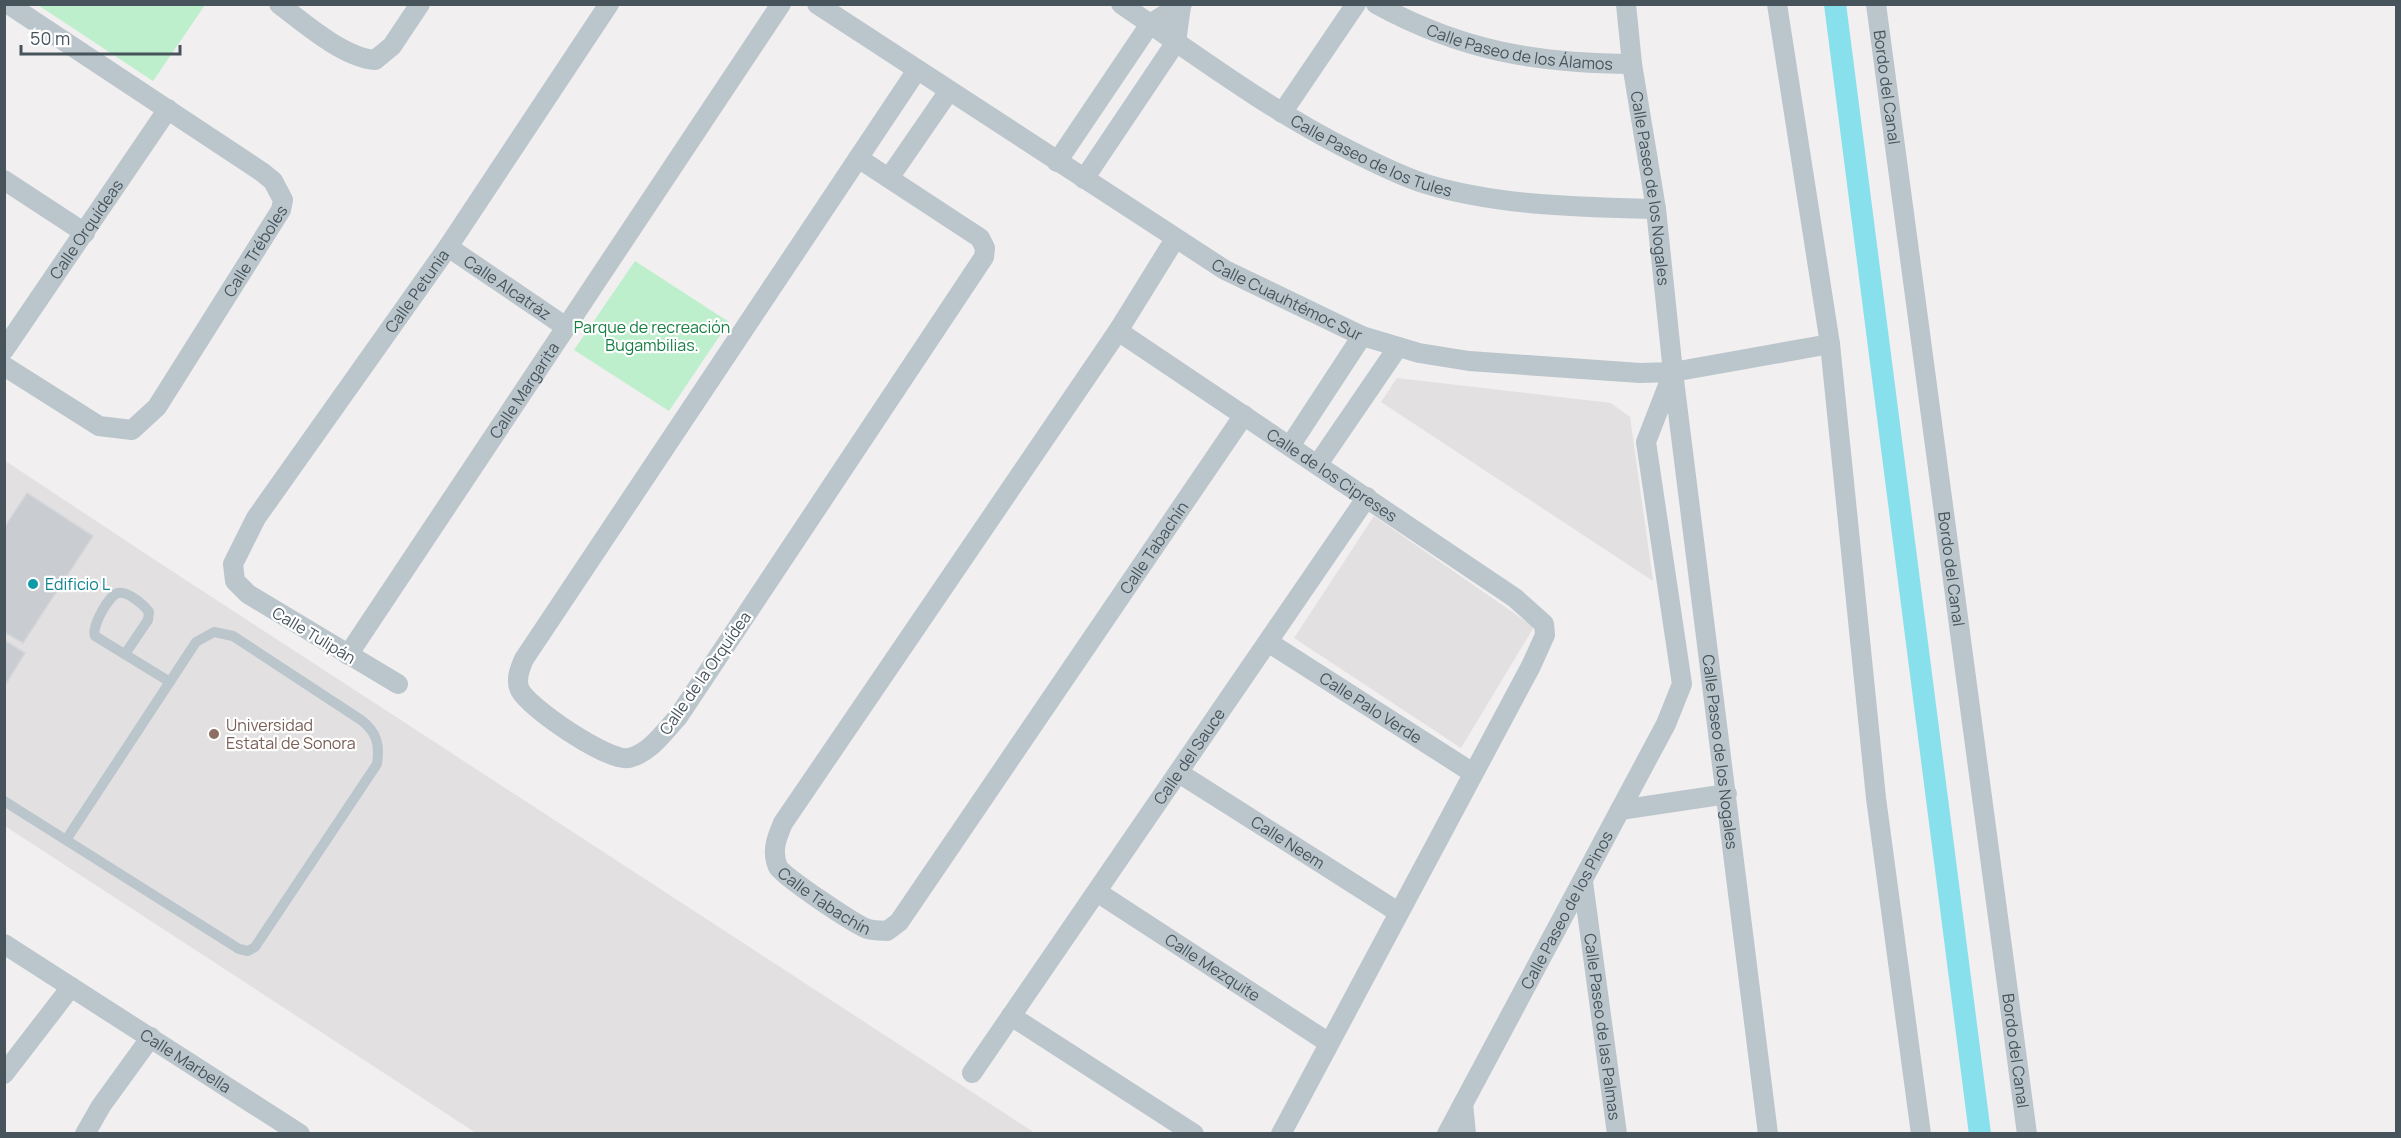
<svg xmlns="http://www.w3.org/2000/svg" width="2401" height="1138" font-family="Manrope,sans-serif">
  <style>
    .education { fill: #e2e0e1 }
    .green { fill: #bdefcc }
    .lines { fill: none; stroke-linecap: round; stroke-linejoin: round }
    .canal { stroke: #89e0ed; stroke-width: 22 }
    .building { fill: #c9ccd1; stroke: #d3d6da; stroke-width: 1.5 }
    .service { stroke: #bac5cc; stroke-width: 10 }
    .minor { stroke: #bac5cc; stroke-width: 20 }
    .culture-dot { fill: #0f9aa8; stroke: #fff; stroke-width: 2 }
    .education-dot { fill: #8d6e63; stroke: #fff; stroke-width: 2 }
    .labels { text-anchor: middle; stroke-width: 4.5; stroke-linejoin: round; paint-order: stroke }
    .street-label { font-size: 16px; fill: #47545c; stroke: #fff }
    .park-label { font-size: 16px; fill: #167f42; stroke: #fff }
    .culture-label { font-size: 16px; fill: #0d838f; stroke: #fff; text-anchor: start }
    .education-label { font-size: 16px; fill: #785e54; stroke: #fff; text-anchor: start }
  </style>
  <rect width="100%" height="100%" fill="#f1efef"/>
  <g class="education">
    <path d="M1397,378L1611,403L1630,417L1653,581L1381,402Z"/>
    <path d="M4,460L152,558L1035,1133H476L5,826Z"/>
    <path d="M1374,516L1534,627L1461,748L1294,638Z"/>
  </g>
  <g class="green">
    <path d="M38,5H205L153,81Z"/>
    <path d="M635,261L729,322L669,411L574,350Z"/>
  </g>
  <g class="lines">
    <path class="canal" d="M1835,4L1980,1134"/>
  </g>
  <g class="building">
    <path d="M27,493L93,536L23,643L4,632V528Z"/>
    <path d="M4,640L25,653L4,687Z"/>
  </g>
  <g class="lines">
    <g class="service">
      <path d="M125,654L148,620L149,612C144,605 128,591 118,593C109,595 91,627 95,636L170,682"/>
      <path d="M4,801L239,949L248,951L255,947L377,764C380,745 377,732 361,720L233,636L214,632L196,642L66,840"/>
    </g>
    <g class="minor">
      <path d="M279,4C305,24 343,57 375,60L392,46L420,4"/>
      <path id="s1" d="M817,4L1225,270L1362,336L1419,353L1469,361L1640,373L1673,372L1830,344"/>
      <path id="s2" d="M1121,4C1196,55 1269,110 1351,151C1375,163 1400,176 1426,184C1499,206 1580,207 1656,209"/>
      <path id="s3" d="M1376,4C1462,51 1535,63 1632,64"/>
      <path id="s4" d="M1626,4L1632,64L1656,209L1673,372L1768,1134"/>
      <path d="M1777,4L1830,344L1876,798L1921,1134"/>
      <path id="s5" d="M1876,4L2027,1134"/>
      <path d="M1282,113L1356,4"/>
      <path d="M858,158L980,238L985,248L984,257L678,717C664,732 650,753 629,758C608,762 529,708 520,690C515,680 520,668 524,659L917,70"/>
      <path d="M1057,162L1150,24L1182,4"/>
      <path d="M889,178L949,91"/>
      <path d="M1084,179L1176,42L1181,6"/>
      <path d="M4,180L85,233"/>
      <path id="s6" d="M1175,239L1118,331L783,823C777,837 771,851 778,867C781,875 857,926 868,929C874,931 881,930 887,931L899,922L1244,415"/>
      <path id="s7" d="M448,247L566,327"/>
      <path id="s8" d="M1118,331L1515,598L1544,624L1545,635L1531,666L1281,1134"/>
      <path id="s9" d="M4,350L168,109"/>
      <path id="s10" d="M4,366L99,426L132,430L157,407L281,210L283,200L273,181L262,172L8,4"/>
      <path d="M1290,446L1362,336"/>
      <path d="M1318,464L1398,347"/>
      <path id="s11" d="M1268,642L1473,773"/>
      <path id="s12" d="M348,655L781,4"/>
      <path id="s13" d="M398,684L248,594L235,581L233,564L256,518L448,247L609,4"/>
      <path id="s14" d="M1179,773L1398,912"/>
      <path d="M1620,810L1727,794"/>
      <path id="s15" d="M1583,882L1617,1134"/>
      <path id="s16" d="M1097,892L1329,1043"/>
      <path id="s17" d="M4,944L300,1134"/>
      <path d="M1011,1016L1194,1134"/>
      <path id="s18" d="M972,1073L1367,497"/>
      <path d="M4,1074L71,987"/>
      <path d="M1463,1104L1466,1134"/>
      <path d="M85,1134L101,1106L151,1037"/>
      <path id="s19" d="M1447,1134L1666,724L1682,684L1646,442L1672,375"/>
    </g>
  </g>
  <circle class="culture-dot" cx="33" cy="584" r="6"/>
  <circle class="education-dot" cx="214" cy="734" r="6"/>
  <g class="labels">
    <g class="street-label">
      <text dy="6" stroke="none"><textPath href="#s3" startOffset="152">Calle Paseo de los Álamos</textPath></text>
      <text dy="6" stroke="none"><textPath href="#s5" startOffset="84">Bordo del Canal</textPath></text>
      <text dy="6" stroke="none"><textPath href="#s2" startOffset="294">Calle Paseo de los Tules</textPath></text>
      <text dy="6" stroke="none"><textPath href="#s4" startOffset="186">Calle Paseo de los Nogales</textPath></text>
      <text dy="6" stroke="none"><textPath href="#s9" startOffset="146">Calle Orquídeas</textPath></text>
      <text dy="6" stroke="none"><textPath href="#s10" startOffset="364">Calle Tréboles</textPath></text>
      <text dy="6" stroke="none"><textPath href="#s7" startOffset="72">Calle Alcatráz</textPath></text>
      <text dy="6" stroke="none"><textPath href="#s13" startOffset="540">Calle Petunia</textPath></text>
      <text dy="6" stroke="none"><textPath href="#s1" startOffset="556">Calle Cuauhtémoc Sur</textPath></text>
      <text dy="6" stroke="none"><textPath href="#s12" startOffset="318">Calle Margarita</textPath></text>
      <text dy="6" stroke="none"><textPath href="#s8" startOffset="258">Calle de los Cipreses</textPath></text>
      <text dy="6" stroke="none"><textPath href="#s6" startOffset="1346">Calle Tabachín</textPath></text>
      <text dy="6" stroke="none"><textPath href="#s5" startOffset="570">Bordo del Canal</textPath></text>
      <text transform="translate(314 635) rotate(31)" y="6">Calle Tulipán</text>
      <text transform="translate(705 673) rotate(-55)" y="6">Calle de la Orquídea</text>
      <text dy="6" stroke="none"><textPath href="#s11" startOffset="122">Calle Palo Verde</textPath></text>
      <text dy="6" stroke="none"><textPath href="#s4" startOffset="754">Calle Paseo de los Nogales</textPath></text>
      <text dy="6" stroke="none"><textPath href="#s18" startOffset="384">Calle del Sauce</textPath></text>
      <text dy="6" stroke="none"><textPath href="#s14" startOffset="129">Calle Neem</textPath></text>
      <text dy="6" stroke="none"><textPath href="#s6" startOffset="807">Calle Tabachín</textPath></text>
      <text dy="6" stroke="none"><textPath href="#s19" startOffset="254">Calle Paseo de los Pinos</textPath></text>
      <text dy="6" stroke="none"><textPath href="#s16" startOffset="138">Calle Mezquite</textPath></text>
      <text dy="6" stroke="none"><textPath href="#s15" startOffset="146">Calle Paseo de las Palmas</textPath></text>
      <text dy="6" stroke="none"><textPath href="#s5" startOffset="1056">Bordo del Canal</textPath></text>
      <text dy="6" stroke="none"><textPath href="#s17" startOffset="216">Calle Marbella</textPath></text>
    </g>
    <g class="park-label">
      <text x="652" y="333">Parque de recreación<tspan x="652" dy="18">Bugambilias.</tspan></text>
    </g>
    <g class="culture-label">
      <text x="45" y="590">Edificio L</text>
    </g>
    <g class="education-label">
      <text x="226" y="731">Universidad<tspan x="226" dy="18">Estatal de Sonora</tspan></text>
    </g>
  </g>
  <rect width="2401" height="1138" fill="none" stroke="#47545c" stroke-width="12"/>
  <path d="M21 45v9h159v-9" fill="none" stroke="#47545c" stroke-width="3"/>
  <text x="30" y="45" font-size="18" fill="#47545c" stroke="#ffffff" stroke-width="4.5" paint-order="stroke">50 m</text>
</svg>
